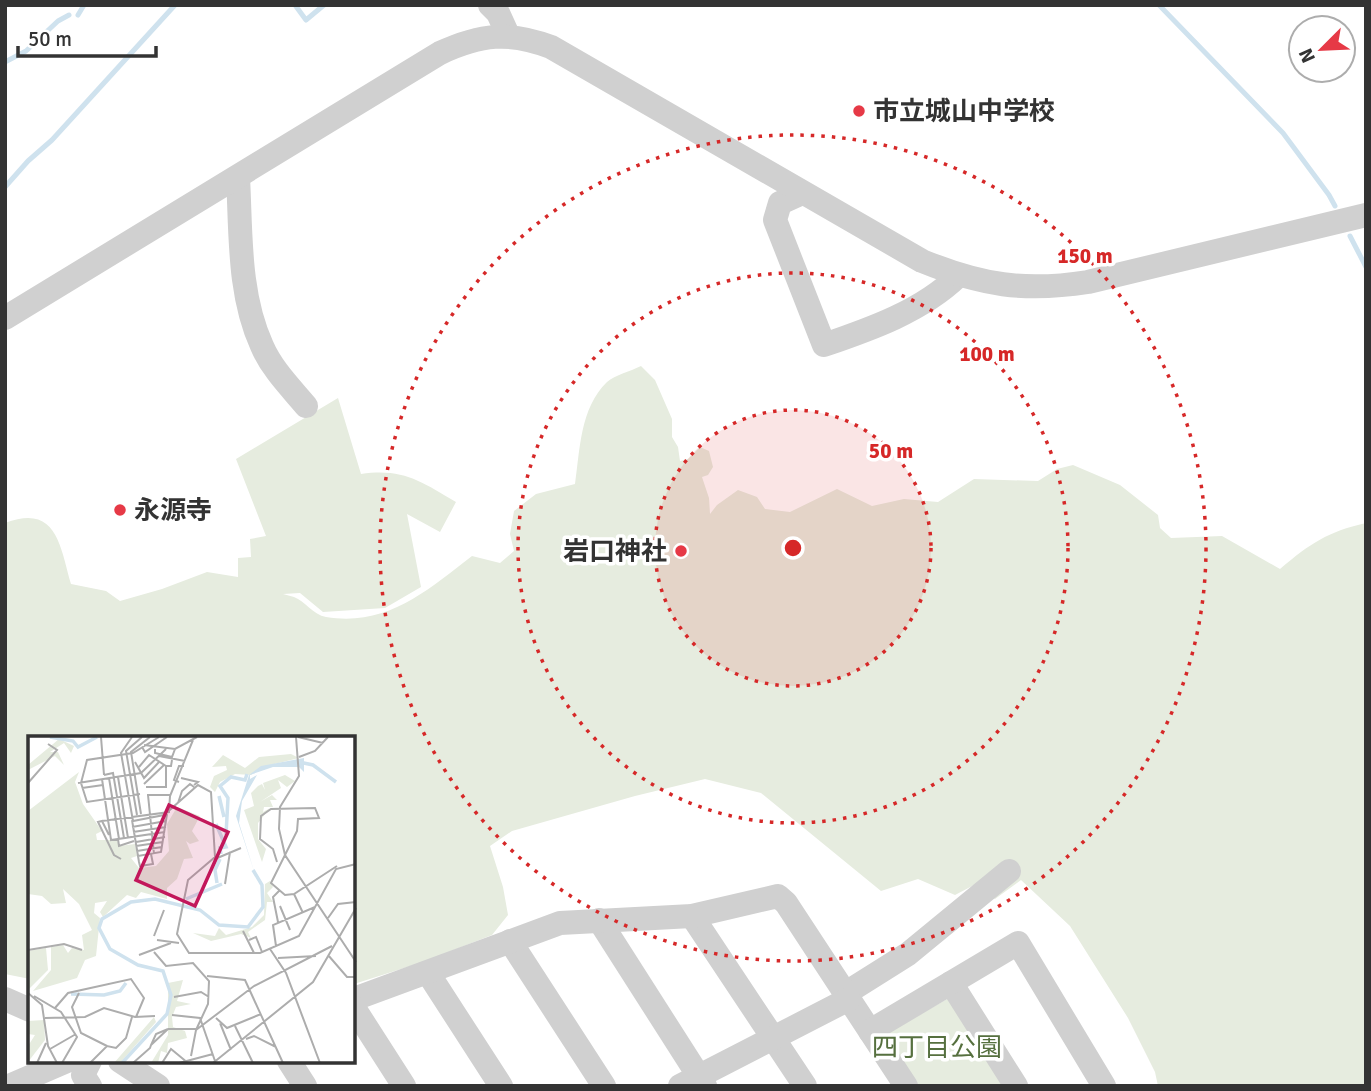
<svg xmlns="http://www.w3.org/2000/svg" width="1371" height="1091" font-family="Signika,'Noto Sans JP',sans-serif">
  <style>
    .green { fill: #e6ecdf }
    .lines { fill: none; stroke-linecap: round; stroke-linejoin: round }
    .stream { stroke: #cfe2ee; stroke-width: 5 }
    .minor { stroke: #d0d0d0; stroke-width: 24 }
    .ring { fill: none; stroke: #d62828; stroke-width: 3.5; stroke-dasharray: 3.5 7 }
    .poi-dot { fill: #e63946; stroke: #fff; stroke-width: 2.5 }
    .labels { text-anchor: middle; stroke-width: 7; stroke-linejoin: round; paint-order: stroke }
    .poi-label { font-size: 26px; font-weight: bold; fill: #333; stroke: #fff; text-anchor: start }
    .park-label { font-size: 26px; fill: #56703f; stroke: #fff }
    .inset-river { fill: none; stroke: #cfe2ee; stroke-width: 3.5 }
    .inset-road { fill: none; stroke: #adadad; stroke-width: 2 }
    .view { fill: #c2185b; fill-opacity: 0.15; stroke: #c2185b; stroke-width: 3.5 }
    .inset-edge { fill: none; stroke: #333; stroke-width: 3.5 }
    .centre { fill: #d62828; stroke: #fff; stroke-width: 3.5 }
    .ring-label { font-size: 21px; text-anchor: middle; font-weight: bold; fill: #d62828; stroke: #fff; stroke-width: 7; stroke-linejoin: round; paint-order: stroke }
  </style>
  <rect width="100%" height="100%" fill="#fff"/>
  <g class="green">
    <path d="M641,366L655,380L672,419V437L678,447L680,461L688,459L700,447L709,451L713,467L708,475L702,477L709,498L710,514L717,505L738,490L757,497L765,509L790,512L837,489L872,506L904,499L938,502L974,479L1038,481L1057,469L1073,465L1120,485L1158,515L1160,528L1171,538L1222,536L1280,569C1311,543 1327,532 1366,523V1086H1158L1155,1072L1128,1018L1070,926L1021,880L995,899L976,884L955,895L918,879L881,891L761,793L705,779L635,796L512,831L490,846L503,887L508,915L492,935L423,962L354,984V738H30V979L5,974V523C57,503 60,546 71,584L106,591L120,601L162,589L207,572L238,577V558L251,557L250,539L266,536L236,459L338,398L361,474C403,468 420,481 456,502L440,532L407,514L421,587L385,608L323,612L300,593L283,594C287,595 290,596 294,597C305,601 313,615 326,617C386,627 427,591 472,556L500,563L514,551L510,534L514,511L536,494L575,484C580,450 580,408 607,382C615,375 631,371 641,366Z"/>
    <path d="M949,998L1007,1086H919L888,1039L889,1032Z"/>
  </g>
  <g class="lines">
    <g class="stream">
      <path d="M295,5L306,20L324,5"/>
      <path d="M1159,5L1283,133L1329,195L1335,206"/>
      <path d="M78,15L84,5"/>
      <path d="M5,62L26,51L58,21L69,15"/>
      <path d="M5,187L28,161L52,140L175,5"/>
      <path d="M1350,236L1366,267"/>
    </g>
    <g class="minor">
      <path d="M490,5L498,13L508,35"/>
      <path d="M238,177C241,232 238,294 262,346C272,369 290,387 306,406"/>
      <path d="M802,193L780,203L775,220L824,345C871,329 922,311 958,276"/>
      <path d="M5,318L440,53C481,34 509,31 551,47L922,261C981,285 1024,292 1088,282L1366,215"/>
      <path d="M692,916L805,1086"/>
      <path d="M599,920L705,1086"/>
      <path d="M510,941L604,1086"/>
      <path d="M428,973L501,1086"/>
      <path d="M951,983L1016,1086"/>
      <path d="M846,993L908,954L1009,871"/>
      <path d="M5,999L30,1010"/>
      <path d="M354,999L560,923L692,916L778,896L786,903L906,1086"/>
      <path d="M354,1008L404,1086"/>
      <path d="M870,1031L1018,943L1104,1086"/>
      <path d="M120,1061L158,1086"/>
      <path d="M289,1061L305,1086"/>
      <path d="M9,1086L67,1061"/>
      <path d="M90,1086L83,1075L90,1061"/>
      <path d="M680,1086L849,999"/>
    </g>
  </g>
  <circle cx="793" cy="548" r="138" fill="#d62828" fill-opacity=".12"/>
  <g class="ring">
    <circle cx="793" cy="548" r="138"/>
    <circle cx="793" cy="548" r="275"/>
    <circle cx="793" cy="548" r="413"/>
  </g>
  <g class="poi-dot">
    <circle cx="859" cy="111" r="7"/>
    <circle cx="120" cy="510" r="7"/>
    <circle cx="681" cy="551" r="7"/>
  </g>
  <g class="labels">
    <g class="poi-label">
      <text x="873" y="120">市立城山中学校</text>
      <text x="134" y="519">永源寺</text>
      <text x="667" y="560" text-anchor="end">岩口神社</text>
    </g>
    <g class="park-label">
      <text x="937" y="1056">四丁目公園</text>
    </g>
  </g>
  <g transform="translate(28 736)">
    <rect width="327" height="327" fill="#fff"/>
    <path d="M31,3L46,10L43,17L36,7L22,16H30L36,29L27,20L0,34V29ZM263,18L271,22L234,31L223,39L207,38L192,46L187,56L182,51L186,40L199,34L198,30L184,31L195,19L217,32L231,21ZM51,36L47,46L55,68L74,95L68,98L69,104H89L91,110L107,108L109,120L103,122L111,132L128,130L141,115L139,88L149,71L172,80L164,95L171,105L162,108L158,105L165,122L156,123L149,143L139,152V163L113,156L108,162L99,159L75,181L72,176L79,165L67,167L66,177L72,182L68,220L57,224L49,242L5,255L23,234V211L35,209L40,217L44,212L56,214L54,199L64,194L51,168L35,153L38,167L23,168L14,160L0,158V75ZM257,39L267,45L259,51L250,44L253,52L232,66L244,59L249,64H242L245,71H236L235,76L242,72L230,87V103L238,113L234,126L216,74L226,70L223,57L230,50L234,48L237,54L235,47ZM242,145L245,151L239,157L245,166H239L237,184L220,196L223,202L213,198L183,205L165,197L187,200L191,192L198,199L224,191L236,179L237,148ZM18,212L20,234L0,254V215ZM155,244L149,265L163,268L148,271L144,281L145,291L157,295L159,302L140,307L139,317L133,315L130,327H123L140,299V247ZM126,281L128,286L92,327H86ZM16,284L17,304L0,326V310L7,299L0,298V285Z" fill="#e6ecdf"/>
    <path d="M276,22V36L271,31H245L222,39V43L229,39L214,65L211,87L227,138L208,80L221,39L233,30Z" fill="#cfe2ee"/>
    <path class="inset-river" d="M22,1L45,5L50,11L69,1M271,26L285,29L308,46M191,60L196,81M188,88L198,111L192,112L193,118M198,99L200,62L192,50L203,41L217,44L219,38M189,147L187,134L192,123M158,163L194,148M43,258L76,259L92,255L98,247M94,327L139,278L143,259L135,235L110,229L82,213L71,192L74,183L103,166L127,163L172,174L191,189L220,191L235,171L234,149L225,134"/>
    <path class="inset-road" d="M73,1L76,39M104,1L93,17L105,85L136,79L170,49L183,56L187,121L160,144L149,198L161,217H232L271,200L308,133L328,128M268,1L271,40L252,71L251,93L257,119L328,226M270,1L295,7M116,9L147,13L169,1M114,11L117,16L139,1M127,13V17L144,21L147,13M131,20L157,25M271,21L287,15L300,1M107,26L116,42L131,26M111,31L121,19L138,30M76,39L85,37L96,102M90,41L100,102M81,42L91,103M153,42L170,46L166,49M74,43L83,104L137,96M151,46L146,44L151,30H156M0,47L29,14L20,8M50,47L113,37L138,13M116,48L136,29M118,51H138V30H143L144,24M54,52L75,49M112,58L59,66L53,47L59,24L105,17L131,1M119,59H142M120,59L126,118M150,67L154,55L162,48L166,51M113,78L103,16L122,1M109,79L98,15L114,1M104,84L111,126M74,85L141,76L142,60L165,4M104,91L138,85M105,96L138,91M81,99L74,85L70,86L86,119L93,123M90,103L91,110L106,105M108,106L137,101M108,110L135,106M109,115L134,111M110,120L133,116L139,78M187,123L213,112M111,126L112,130L125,128L123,118M249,126L245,113L232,103L233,80L243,73L287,72L291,82L270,83L269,95L243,147L257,159L266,158L309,130M197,148L202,116M266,158L275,177M252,170L262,194M300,182L310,168L328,166M250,186L245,161L251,155M215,195L226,217M126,200L136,174M129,204L151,207M221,204L228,201L234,216M248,210L245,189L287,171M242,213L258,237L292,327M0,214L36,208L54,214M126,216L138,230L165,227L181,245L180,268L168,294M111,219L143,207M300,219L319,241H328M250,222L288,220M179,240L217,244L255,327M0,257L14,269L20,310L29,327M51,257L44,271L53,297L79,310M6,260L33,276L49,301L34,327M146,261L173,256L181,261M27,272L40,257L103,243L116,262L108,281M144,279L172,282L187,325M17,282L57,281L76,272L107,281L127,280M188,282L199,292L233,278M192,287L203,314M207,290L225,327M140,293H168M218,303L226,300L248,311M22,313L48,298M163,320L168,294L226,250L304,210M9,327L18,307M62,327L79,310L88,312L98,302L104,281M105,327L122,312L123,309L128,298L140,293L123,309M134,327L143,313L160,327M151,327L185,318M185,327L285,246L328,172"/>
    <path class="view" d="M141,69L200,96L167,170L108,144Z"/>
    <rect width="327" height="327" class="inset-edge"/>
  </g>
  <circle cx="793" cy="548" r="10" class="centre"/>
  <g class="ring-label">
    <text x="1085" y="263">150 m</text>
    <text x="987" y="361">100 m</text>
    <text x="891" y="458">50 m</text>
  </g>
  <rect width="1371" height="1091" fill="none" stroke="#333333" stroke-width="14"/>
  <g transform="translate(1322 49) rotate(246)"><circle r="33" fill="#ffffff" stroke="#adadad" stroke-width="2"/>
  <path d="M0-5L12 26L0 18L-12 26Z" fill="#e63946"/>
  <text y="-10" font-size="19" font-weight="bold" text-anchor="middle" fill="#333333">N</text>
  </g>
  <path d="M18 46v10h138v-10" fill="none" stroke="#333333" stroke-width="3.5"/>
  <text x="28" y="46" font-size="21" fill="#333333" stroke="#ffffff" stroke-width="5" paint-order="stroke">50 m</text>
</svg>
